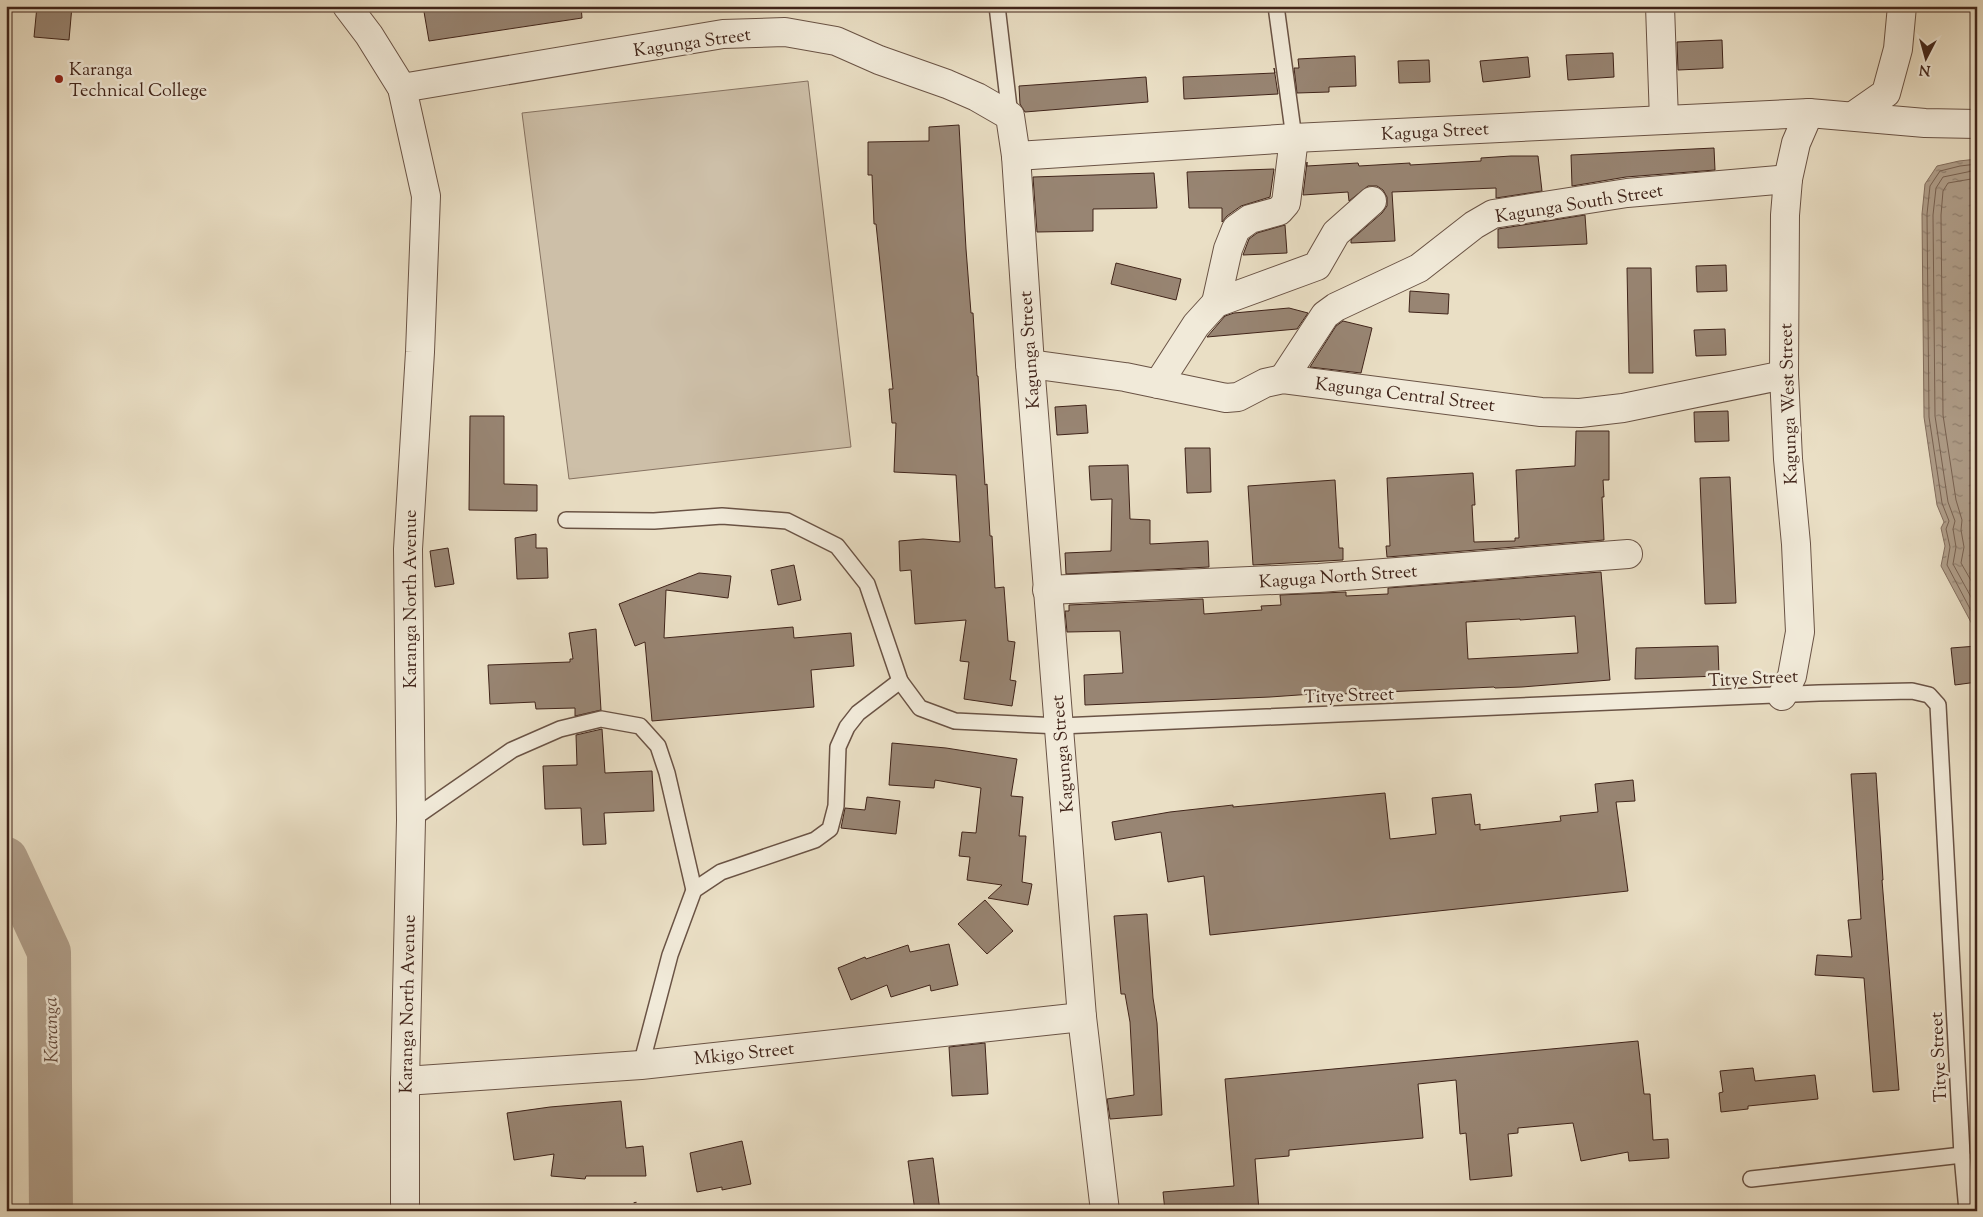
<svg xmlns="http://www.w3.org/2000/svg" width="1983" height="1217" font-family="'Sorts Mill Goudy',serif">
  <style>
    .park { fill: #cdbfa8; stroke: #867261 }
    .water { fill: url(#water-ripples); stroke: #836e5e }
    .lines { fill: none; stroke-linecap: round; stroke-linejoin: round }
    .shore { stroke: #786252; stroke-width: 1 }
    .river { stroke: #b09f8b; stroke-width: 44 }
    .building { fill: #988573; stroke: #40241a; fill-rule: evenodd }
    .service-casing { stroke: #6a5345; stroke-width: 18 }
    .minor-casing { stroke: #6a5345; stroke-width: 30 }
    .path { stroke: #40241a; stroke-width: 3; stroke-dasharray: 1 2.5; stroke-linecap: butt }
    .service { stroke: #f1ead9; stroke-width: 15 }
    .minor { stroke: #f1ead9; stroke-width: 28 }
    .poi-dot { fill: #8f2418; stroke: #f1ead9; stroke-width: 2 }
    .labels { text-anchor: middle; stroke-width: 5; stroke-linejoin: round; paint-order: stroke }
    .street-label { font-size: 18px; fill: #40241a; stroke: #f1ead9 }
    .poi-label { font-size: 18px; fill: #40241a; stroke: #f1ead9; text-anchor: start }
    .water-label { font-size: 19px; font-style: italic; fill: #62493c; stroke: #f1ead9 }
  </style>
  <defs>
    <pattern id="water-ripples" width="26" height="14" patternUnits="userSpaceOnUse" patternTransform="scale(1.25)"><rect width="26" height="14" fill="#b09f8b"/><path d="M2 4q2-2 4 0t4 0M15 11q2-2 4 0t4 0" fill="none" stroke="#918171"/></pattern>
  </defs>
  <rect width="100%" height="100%" fill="#eadfc5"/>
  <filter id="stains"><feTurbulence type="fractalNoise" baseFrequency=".004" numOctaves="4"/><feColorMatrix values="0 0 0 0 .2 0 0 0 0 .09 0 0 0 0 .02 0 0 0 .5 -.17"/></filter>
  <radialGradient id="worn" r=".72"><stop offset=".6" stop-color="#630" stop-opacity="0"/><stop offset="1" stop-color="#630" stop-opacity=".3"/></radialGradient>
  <path class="park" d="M808,81L851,447L569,479L522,113Z"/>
  <path class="water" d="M1977,159V629L1973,626L1941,566L1945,546L1941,528L1944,522L1937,505L1924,417L1922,214L1925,184L1937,166L1959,161Z"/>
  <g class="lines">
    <g class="shore">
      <path d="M1977,164L1960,166L1940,171L1930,186L1927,214L1929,417L1942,503L1949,521L1946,529L1950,547L1947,565L1977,622"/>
      <path d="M1977,170L1943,177L1936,188L1933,215L1935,416L1948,502L1955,521L1953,529L1956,547L1953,564L1977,608"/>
      <path d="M1977,178L1948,183L1943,191L1941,215L1943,415L1956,500L1962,520L1961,530L1964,547L1961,563L1977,591"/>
    </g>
    <path class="river" d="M6,859L49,952L51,1211"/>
  </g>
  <g class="building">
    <path d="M37,6H72L69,40L34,37Z"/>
    <path d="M423,6H581L582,18L429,41Z"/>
    <path d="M1722,40L1723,68L1678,70L1677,42Z"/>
    <path d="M1613,53L1614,77L1568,80L1566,55Z"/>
    <path d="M1355,56L1356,86L1329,87V92L1297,93L1294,68H1299L1298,59Z"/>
    <path d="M1528,57L1530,77L1483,82L1480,61Z"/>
    <path d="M1429,60L1430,82L1399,83L1398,61Z"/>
    <path d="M1274,68L1278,94L1184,99L1183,77L1275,73Z"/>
    <path d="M1146,77L1148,102L1025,112L1020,104L1019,86Z"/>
    <path d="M959,125L966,249L971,313H973L977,376H978L985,485L987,484L990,536H992L995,588L1004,587L1008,641L1015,642L1010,680L1016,681L1012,706L964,699L969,662L960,661L966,620L915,624L911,570L900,571L899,541L923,539L960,542L956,475L894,472L896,423H892L889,389H893L876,224H874L872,175H868V142L929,141V127Z"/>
    <path d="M1714,148L1715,170L1626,177L1572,186L1571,155Z"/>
    <path d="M1511,156H1538L1542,191L1496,198V188L1392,192L1395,241L1351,243V240L1382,213L1387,206V197L1383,190L1377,186H1368L1349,201L1348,192L1303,195L1307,162V166L1358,163L1359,166L1410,163V165L1481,161V158Z"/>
    <path d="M1274,169L1270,197L1241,206L1227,216L1222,222V208H1189L1187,172Z"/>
    <path d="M1154,173L1157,208L1093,209V231L1037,232L1033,177Z"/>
    <path d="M1585,215L1587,244L1498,248V229Z"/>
    <path d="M1285,225L1287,253L1243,255L1249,239L1257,233Z"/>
    <path d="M1116,263L1181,279L1176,300L1111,284Z"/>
    <path d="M1726,265L1727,291L1697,292L1696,266Z"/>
    <path d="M1627,268H1651L1653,373H1629Z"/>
    <path d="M1410,291L1449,294L1448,314L1409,312Z"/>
    <path d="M1289,308L1308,313L1297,329L1207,337L1225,316L1234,313Z"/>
    <path d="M1343,321L1372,328L1361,373L1310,367L1336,326Z"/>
    <path d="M1725,329L1726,355L1696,356L1694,330Z"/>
    <path d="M1086,405L1088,433L1057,435L1055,407Z"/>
    <path d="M1728,411L1729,441L1695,442L1694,412Z"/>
    <path d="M470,416H504V484L537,485V511L469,510Z"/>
    <path d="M1576,431H1609V480H1603L1604,497H1602L1604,540L1387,557L1386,546H1390L1387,478L1473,473L1475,505H1472L1474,542L1515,541V538H1519L1516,470L1575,466Z"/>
    <path d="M1185,448H1210L1211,492L1187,493Z"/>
    <path d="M1128,465L1130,519L1150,520V544L1208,541L1209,567L1066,574L1065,553L1111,551L1112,499L1091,500L1089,466Z"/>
    <path d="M1730,477L1736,603L1705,604L1700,478Z"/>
    <path d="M1335,480L1339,548H1343V560L1253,565L1248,486Z"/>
    <path d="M536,534V548H547L548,578L517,579L515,538Z"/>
    <path d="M448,548L454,584L435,587L430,551Z"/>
    <path d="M794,565L801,600L778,605L771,570Z"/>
    <path d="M1601,572L1610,680L1522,687L1495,688L1494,687L1341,694V692L1270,697L1085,705L1084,675L1123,673L1120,631L1067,632L1065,611H1069V605L1203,599L1204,614L1262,610L1261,606L1281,605L1280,595L1346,592V596L1388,594V588ZM1575,616L1578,653L1468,659L1466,622L1520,619V620Z"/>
    <path d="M699,573L731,576L728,598L666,590L664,638L793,627L794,638L851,633L854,666L811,670L814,707L652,721L645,642L635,646L619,604Z"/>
    <path d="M596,629L601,710L575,716V708L536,709L535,702L490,704L488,665L570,662V659H573L569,633Z"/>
    <path d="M1718,646L1719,676L1635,679L1636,648Z"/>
    <path d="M1977,646V682L1955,685L1951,648Z"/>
    <path d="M602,729L605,773L652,771L654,811L604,813L606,844L583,845L581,808L545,809L543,766L577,765L576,735Z"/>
    <path d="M892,743L946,748L1017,759L1011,796L1023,797L1019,836H1026L1022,882L1032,884L1028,905L988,898L1002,885L967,880L970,857L959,856L962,832L976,833L981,788L935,780L934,788L889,785Z"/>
    <path d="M1876,773L1883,880H1882L1899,1090L1873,1092L1864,978L1815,975L1817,955L1852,957L1848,920L1861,919L1851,774Z"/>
    <path d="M1633,780L1635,801L1616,802L1628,891L1210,935L1204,876L1168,882L1161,832L1115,840L1112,822L1170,812L1233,805V807L1385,793L1390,839L1436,834L1432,798L1471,794L1475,825L1480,824V830L1561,821L1560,816L1598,812L1595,784Z"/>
    <path d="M867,797L900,801L896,834L841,828L845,808L865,810Z"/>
    <path d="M985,900L1013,931L987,954L958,924Z"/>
    <path d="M1147,914L1153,998L1157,1023L1162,1115L1110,1119L1107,1099L1134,1095L1130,1022L1125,994H1121L1114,916Z"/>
    <path d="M949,944L958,985L931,991L930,985L891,997L887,985L851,1000L838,968L865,957L866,959L908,945L910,952Z"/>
    <path d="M1638,1041L1644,1094H1650L1653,1140L1668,1139L1669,1158L1629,1161L1628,1152L1581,1161L1573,1123L1518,1128V1133L1508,1134L1512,1176L1470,1180L1466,1133L1460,1134L1456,1080L1418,1084L1423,1138L1289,1150V1156L1255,1159L1259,1211H1165L1163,1192L1234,1186L1225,1079Z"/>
    <path d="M985,1043L988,1094L952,1096L949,1047Z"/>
    <path d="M1753,1068L1755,1081L1815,1075L1818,1099L1748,1106V1109L1721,1112L1719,1093L1723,1092L1720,1071Z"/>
    <path d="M621,1101L626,1148L643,1146L646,1176H586L585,1179L551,1176L554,1154L514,1160L507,1113L550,1107Z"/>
    <path d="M742,1141L751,1184L722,1190V1187L697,1192L690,1153Z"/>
    <path d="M933,1158L940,1211H915L908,1161Z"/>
  </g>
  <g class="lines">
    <g class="service-casing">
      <g id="service">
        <path d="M997,6L1010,116"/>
        <path d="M1276,6L1294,138"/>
        <path d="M566,520L654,521L722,516L787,521L837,546L867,584L900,681L920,708L955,721L1060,726L1819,693L1912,691L1929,695L1938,705L1962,1155L1967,1211"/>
        <path d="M411,820L512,750L560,729L601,719L640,726L658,746L667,773L694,890"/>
        <path d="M641,1065L670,955L694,890L721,872L815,840L830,829L836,806L838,747L847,727L858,713L900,681"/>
        <path d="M1751,1179L1962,1155"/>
      </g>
    </g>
    <g class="minor-casing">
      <g id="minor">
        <path d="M347,6L369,35L402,88L426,196L420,352L408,549L411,820L405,1081V1211"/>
        <path d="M1660,6L1664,120"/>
        <path d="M402,88L723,34L785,32L836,41L879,60L947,84L977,97L1010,116L1016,156L1030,364L1082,1017L1105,1211"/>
        <path d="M1853,116L1886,93L1898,49L1902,6"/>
        <path d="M1016,156L1294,138L1809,113L1925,123L1977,124"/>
        <path d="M1216,303L1228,249L1236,229L1250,219L1279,211L1286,203L1294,138"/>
        <path d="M1030,364L1125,377L1226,398L1238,397L1265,383L1283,379L1541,412L1580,413L1623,408L1784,375"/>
        <path d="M1283,379L1325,315L1336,307L1419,268L1474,225L1493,214L1627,193L1788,179"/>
        <path d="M1158,384L1196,325L1216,303L1317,266L1336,233L1372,201"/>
        <path d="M1047,590L1319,578L1628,554"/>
        <path d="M1782,696L1792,676L1800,632L1796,544L1788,459L1784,375L1785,215L1788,179L1796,143L1809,113"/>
        <path d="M405,1081L641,1065L1082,1017"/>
      </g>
    </g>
    <path class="path" d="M635,1202L637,1211"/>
    <use href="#service" class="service"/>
    <use href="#minor" class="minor"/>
  </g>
  <circle class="poi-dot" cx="59" cy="79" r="5"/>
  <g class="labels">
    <g class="street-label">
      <text transform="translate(692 42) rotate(-8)" y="6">Kagunga Street</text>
      <text transform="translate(1435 131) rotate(-3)" y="6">Kaguga Street</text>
      <text transform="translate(1579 203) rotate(-9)" y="6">Kagunga South Street</text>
      <text transform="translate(1029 350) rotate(-94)" y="6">Kagunga Street</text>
      <text transform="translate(1405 394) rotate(7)" y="6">Kagunga Central Street</text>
      <text transform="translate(1788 404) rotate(-92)" y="6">Kagunga West Street</text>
      <text transform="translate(1338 576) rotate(-4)" y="6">Kaguga North Street</text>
      <text transform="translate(410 599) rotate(-90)" y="6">Karanga North Avenue</text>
      <text transform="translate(1753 678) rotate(-3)" y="6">Titye Street</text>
      <text transform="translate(1349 695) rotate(-2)" y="6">Titye Street</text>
      <text transform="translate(1062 754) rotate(-95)" y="6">Kagunga Street</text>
      <text transform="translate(407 1004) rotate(-89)" y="6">Karanga North Avenue</text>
      <text transform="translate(744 1053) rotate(-6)" y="6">Mkigo Street</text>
      <text transform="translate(1938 1057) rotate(-93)" y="6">Titye Street</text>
    </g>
    <g class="poi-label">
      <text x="69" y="75">Karanga<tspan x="69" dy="21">Technical College</tspan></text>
    </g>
    <g class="water-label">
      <text transform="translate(50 1030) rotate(-91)" y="7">Karanga</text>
    </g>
  </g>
  <rect width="1983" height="1217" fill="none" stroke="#eadfc5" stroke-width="25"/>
  <rect x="8" y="8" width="1968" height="1202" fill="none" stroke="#40241a" stroke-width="2.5"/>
  <rect x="12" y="12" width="1958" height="1192" fill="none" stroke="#40241a"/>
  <g transform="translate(1926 58) rotate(186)" stroke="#f1ead9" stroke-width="4" paint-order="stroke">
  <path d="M0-4L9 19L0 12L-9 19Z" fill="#40241a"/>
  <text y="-8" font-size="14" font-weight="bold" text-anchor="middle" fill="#40241a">N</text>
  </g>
  <rect width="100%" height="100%" filter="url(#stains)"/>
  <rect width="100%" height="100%" fill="url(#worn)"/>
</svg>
